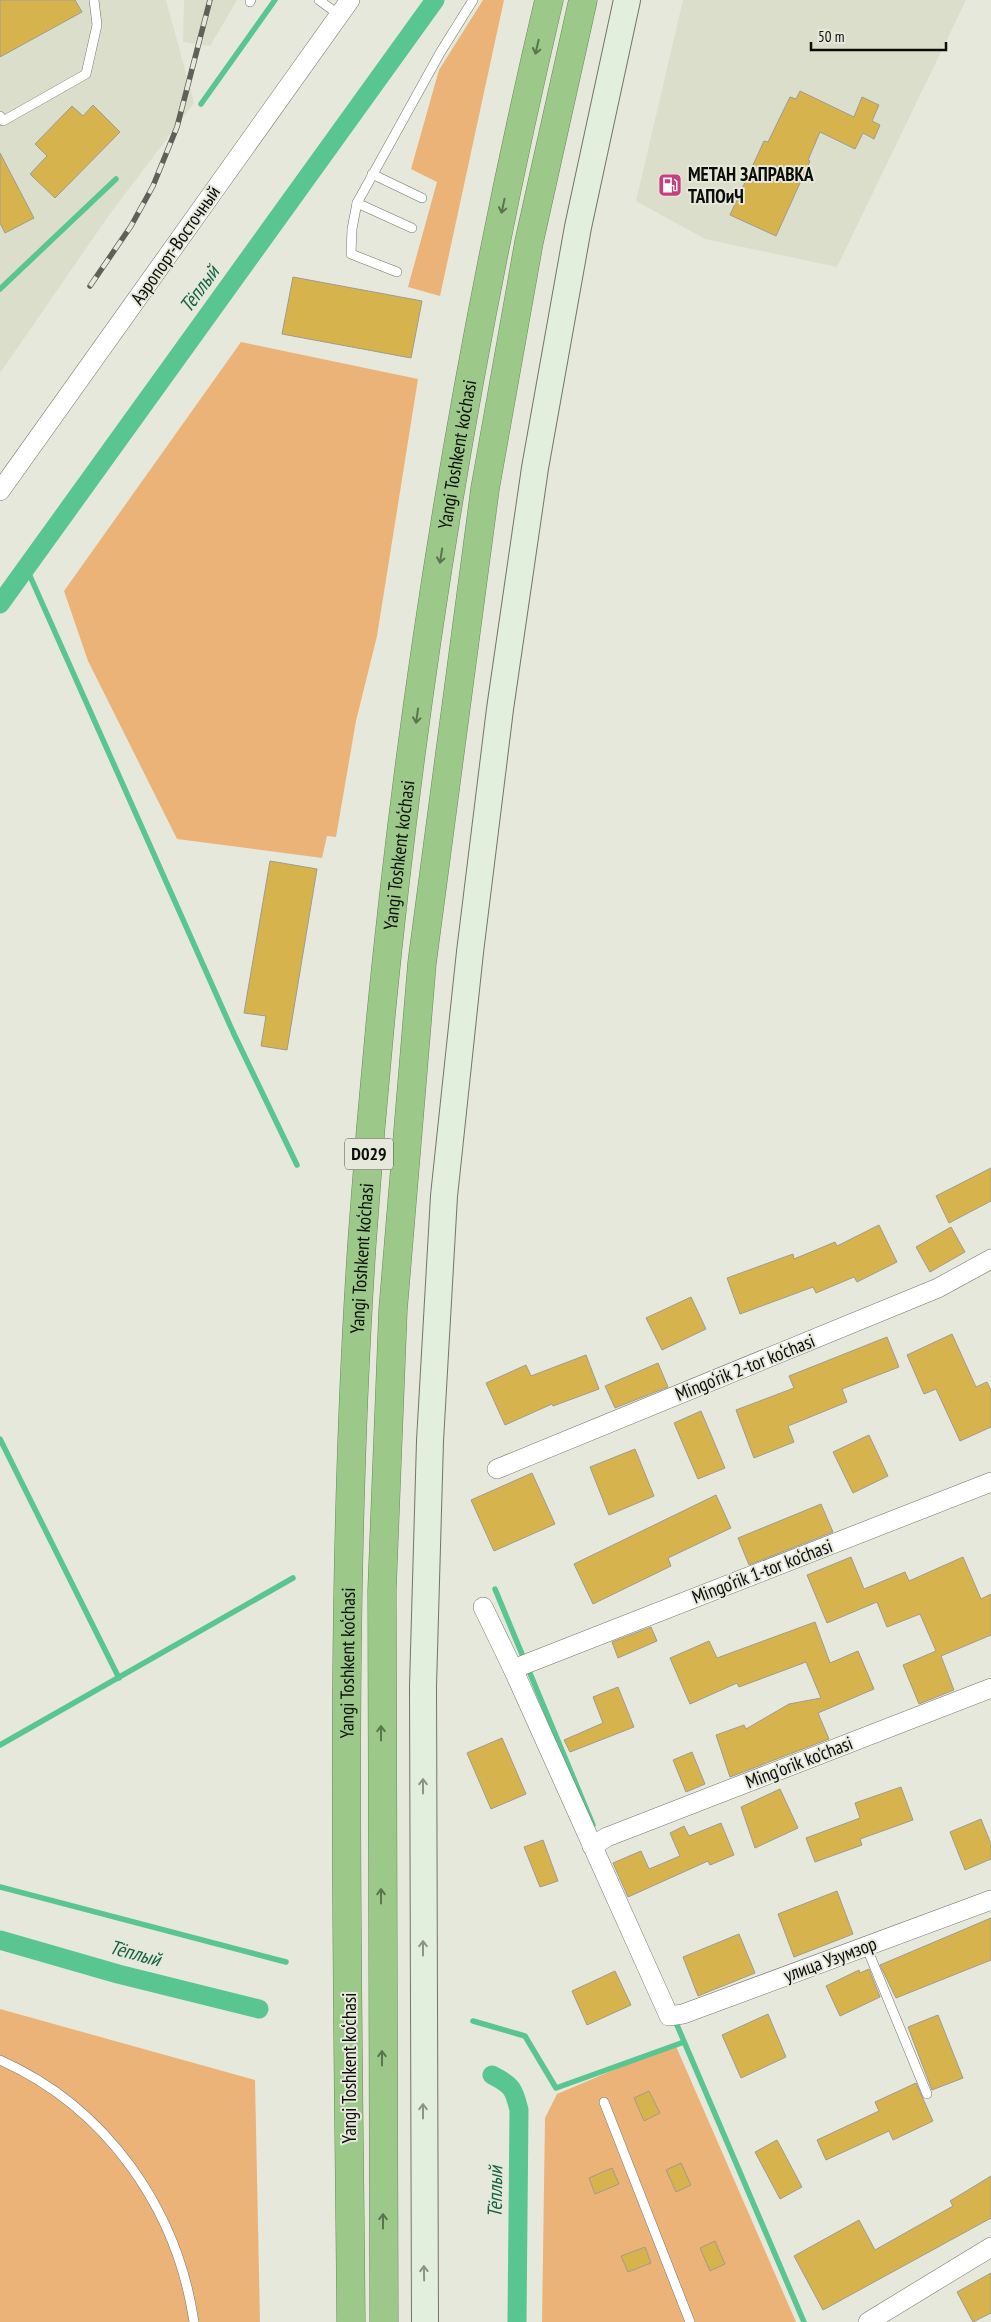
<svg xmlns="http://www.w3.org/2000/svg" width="991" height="2322" font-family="'PT Sans Narrow',sans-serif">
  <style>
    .built { fill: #dbdeca }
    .green { fill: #ecb379 }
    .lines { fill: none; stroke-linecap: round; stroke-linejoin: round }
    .stream { stroke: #59c591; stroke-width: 5.5 }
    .canal { stroke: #59c591; stroke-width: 19 }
    .building { fill: #d7b34e; stroke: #a09b8f }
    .lane-casing { stroke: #737569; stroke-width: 10 }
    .street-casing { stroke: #737569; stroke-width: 20 }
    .secondary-casing { stroke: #737569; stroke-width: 28 }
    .highway-casing { stroke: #6a875c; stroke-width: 29 }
    .lane { stroke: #fff; stroke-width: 9 }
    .street { stroke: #fff; stroke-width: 19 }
    .secondary { stroke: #e1efdc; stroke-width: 26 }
    .highway { stroke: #9cc989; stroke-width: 28 }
    .rail-casing { stroke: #5f6058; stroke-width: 5.5 }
    .rail { stroke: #e6e8db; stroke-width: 4; stroke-dasharray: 11; stroke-linecap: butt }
    .oneway { stroke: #5b744f }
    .oneway2 { stroke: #8c9487 }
    .labels { text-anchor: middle; stroke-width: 4; stroke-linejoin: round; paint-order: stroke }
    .shield { fill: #e6e8db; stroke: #4d4e47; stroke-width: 1 }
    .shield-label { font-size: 18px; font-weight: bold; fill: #0c0c08 }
    .poi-label { font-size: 19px; font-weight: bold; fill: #0c0c08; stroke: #e6e8db; text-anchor: start }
    .street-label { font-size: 19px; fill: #0c0c08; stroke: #e6e8db }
    .water-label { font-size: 20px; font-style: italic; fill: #136442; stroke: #e6e8db }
  </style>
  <rect width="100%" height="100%" fill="#e6e8db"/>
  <g class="built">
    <path d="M0,0H166L194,103L109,215L0,373Z"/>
    <path d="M184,0H237L210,46L183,42Z"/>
    <path d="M683,0H966L837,267L705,239L636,201Z"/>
  </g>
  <g class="green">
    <path d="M483,0H504L440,296L408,287L437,182L411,169L439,70Z"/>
    <path d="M241,342L418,379L377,636L356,721L336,837L327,836L322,858L177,839L88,661L64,591Z"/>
    <path d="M0,2009L255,2080L260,2322H0Z"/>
    <path d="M675,2044L796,2322H542L545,2118L557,2094Z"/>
  </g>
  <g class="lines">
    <g class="stream">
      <path d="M201,104L275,0"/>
      <path d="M0,289L116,179"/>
      <path d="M26,567L233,1032L297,1165"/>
      <path d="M0,1439L119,1678"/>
      <path d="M495,1589L593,1825"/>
      <path d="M0,1745L293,1578"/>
      <path d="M0,1887L286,1962"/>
      <path d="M674,2018L804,2322"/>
      <path d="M473,2021L525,2036L556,2088L684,2042"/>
    </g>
    <g class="canal">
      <path d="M0,604L435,0"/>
      <path d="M0,1940L118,1974L259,2009"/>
      <path d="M492,2075C512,2085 514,2089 519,2110L517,2322"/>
    </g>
  </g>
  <g class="building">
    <path d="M0,0H75L82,12L0,57Z"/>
    <path d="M800,91L854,117L862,97L879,105L872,121L880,125L874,139L863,133L855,149L820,132L808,160L810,161L776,236L730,215L764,141L768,142L790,97L796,99Z"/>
    <path d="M93,105L120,132L55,198L30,174L47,156L35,144L72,106L83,116Z"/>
    <path d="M0,153L34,218L5,233L0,223Z"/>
    <path d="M293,277L422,301L411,358L282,334Z"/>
    <path d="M270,861L317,869L287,1050L261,1046L266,1016L244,1013Z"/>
    <path d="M991,1168V1201L949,1223L936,1196Z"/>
    <path d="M879,1225L897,1262L857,1282L854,1277L816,1293L813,1287L740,1314L727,1278L793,1254L794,1259L835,1242L837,1246Z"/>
    <path d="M951,1227L965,1252L930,1272L916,1247Z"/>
    <path d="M691,1297L706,1329L662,1350L646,1318Z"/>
    <path d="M952,1334L976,1387L987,1382L991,1390V1427L960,1441L936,1389L924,1394L907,1355Z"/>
    <path d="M887,1337L899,1367L842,1389L847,1402L788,1426L794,1442L754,1458L736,1410L794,1388L789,1376Z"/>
    <path d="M586,1355L599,1389L553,1406L552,1404L505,1425L486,1383L526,1365L531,1376Z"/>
    <path d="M658,1363L668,1387L615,1408L605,1386Z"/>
    <path d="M701,1411L725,1468L698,1479L674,1423Z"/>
    <path d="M869,1435L888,1476L853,1493L833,1452Z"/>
    <path d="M635,1449L654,1496L609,1515L590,1467Z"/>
    <path d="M532,1473L555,1524L494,1551L471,1500Z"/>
    <path d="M716,1495L731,1528L668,1558L671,1566L593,1604L574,1564Z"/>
    <path d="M821,1504L833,1532L749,1565L738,1538Z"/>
    <path d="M851,1557L864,1589L905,1572L909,1581L963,1557L981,1599L991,1594V1635L941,1656L954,1690L919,1704L903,1665L936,1651L920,1614L887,1627L877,1602L827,1623L807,1575Z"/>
    <path d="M815,1622L830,1663L858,1651L874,1689L818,1713L829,1739L730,1777L716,1735L744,1725L746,1729L789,1704L821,1698L806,1662L739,1687L737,1683L690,1704L670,1658L709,1641L717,1658Z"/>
    <path d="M651,1627L657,1641L618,1658L612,1642Z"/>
    <path d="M618,1687L634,1727L570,1752L564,1740L603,1723L593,1697Z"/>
    <path d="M502,1738L526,1794L491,1809L467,1753Z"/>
    <path d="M692,1752L705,1784L686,1792L673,1760Z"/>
    <path d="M901,1787L913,1820L860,1839L862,1845L815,1862L806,1838L860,1818L855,1803Z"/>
    <path d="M780,1789L798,1828L755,1848L741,1807Z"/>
    <path d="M981,1819L991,1844V1859L965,1870L950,1832Z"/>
    <path d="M721,1823L734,1855L710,1865L708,1861L628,1897L613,1863L641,1851L649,1869L680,1856L670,1833L684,1826L689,1836Z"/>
    <path d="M543,1840L558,1881L540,1887L524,1847Z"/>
    <path d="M837,1891L853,1934L794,1957L778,1914Z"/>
    <path d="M991,1918V1960L896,1998L880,1965Z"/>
    <path d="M739,1934L755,1973L698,1996L683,1957Z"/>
    <path d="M869,1969L880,1997L840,2016L826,1986L859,1970L860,1973Z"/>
    <path d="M615,1971L631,2005L587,2025L572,1991Z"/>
    <path d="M768,2014L786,2057L741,2078L722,2035Z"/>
    <path d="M938,2015L963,2078L932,2090L908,2027Z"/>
    <path d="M916,2083L933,2121L893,2140L889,2131L826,2160L817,2140L879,2111L875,2102Z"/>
    <path d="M649,2091L660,2113L644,2121L634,2098Z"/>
    <path d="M777,2140L802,2187L780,2199L755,2152Z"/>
    <path d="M681,2163L691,2185L676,2192L666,2170Z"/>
    <path d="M612,2168L619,2184L595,2194L589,2178Z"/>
    <path d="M991,2176V2218L823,2310L794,2256L859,2220L875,2250L953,2206L950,2201Z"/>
    <path d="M715,2241L725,2264L710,2271L700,2248Z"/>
    <path d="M645,2247L651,2263L628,2272L621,2256Z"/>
    <path d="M991,2273V2313L973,2322L957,2292Z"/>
  </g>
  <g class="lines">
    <g class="lane-casing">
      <g id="lane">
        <path d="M319,0L339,15"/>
        <path d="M250,2L251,0"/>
        <path d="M0,116L3,121L86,74L97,25L94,0"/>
        <path d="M372,174L422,198"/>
        <path d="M357,203L412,228"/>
        <path d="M397,272L351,254L352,229L357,203L440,53L473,0"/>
        <path d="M866,1946L927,2094"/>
        <path d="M0,2060C106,2107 177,2208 194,2322"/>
        <path d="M604,2102L690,2322"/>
      </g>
    </g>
    <g class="street-casing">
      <g id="street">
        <path d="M0,491L350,0"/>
        <path d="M497,1469L938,1288L991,1259"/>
        <path d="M483,1607L513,1669L669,2016L683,2014L991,1900"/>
        <path d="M513,1669L991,1482"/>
        <path d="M592,1846L607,1837L991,1688"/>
        <path d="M868,2322L991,2247"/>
      </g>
    </g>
    <g class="secondary-casing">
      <path id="secondary" d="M425,2322L423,1686L430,1441L444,1196L470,952L500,709L535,468L578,227L627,0"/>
    </g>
    <g class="highway-casing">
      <g id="highway">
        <path id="s1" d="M351,2322C348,1962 338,1601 362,1242C391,824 453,407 549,0"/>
        <path d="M384,2322L382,1590L393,1310L422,963L485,489L529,242L583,0"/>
      </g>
    </g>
    <use href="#lane" class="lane"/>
    <use href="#street" class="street"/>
    <use href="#secondary" class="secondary"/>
    <use href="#highway" class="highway"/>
    <g class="rail-casing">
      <path id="rail" d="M90,286L131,226L153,186L177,127L210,0"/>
    </g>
    <use href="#rail" class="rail"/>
  </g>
  <defs><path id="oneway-shaft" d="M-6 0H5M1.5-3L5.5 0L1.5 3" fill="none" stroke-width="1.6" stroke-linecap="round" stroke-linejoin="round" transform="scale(1.25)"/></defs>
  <g class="oneway">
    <use href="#oneway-shaft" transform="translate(537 47) rotate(103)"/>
    <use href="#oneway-shaft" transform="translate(503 206) rotate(102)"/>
    <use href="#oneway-shaft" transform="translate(441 556) rotate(99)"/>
    <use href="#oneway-shaft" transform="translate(417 716) rotate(98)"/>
    <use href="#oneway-shaft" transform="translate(381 1733) rotate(-90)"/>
    <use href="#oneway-shaft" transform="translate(381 1896) rotate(-90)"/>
    <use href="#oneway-shaft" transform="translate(382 2058) rotate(-90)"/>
    <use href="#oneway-shaft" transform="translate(383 2221) rotate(-90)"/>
  </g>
  <g class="oneway2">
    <use href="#oneway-shaft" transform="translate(423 1786) rotate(-90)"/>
    <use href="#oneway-shaft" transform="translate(423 1948) rotate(-90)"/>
    <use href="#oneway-shaft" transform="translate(423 2111) rotate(-90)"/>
    <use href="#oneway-shaft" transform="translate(424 2273) rotate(-91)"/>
  </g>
  <defs>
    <g id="fuel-square" transform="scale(1.25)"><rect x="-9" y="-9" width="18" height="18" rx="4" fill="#c73f7e" stroke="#e6e8db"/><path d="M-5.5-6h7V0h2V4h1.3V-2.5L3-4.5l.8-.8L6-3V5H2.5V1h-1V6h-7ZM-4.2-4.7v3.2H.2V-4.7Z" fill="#fff"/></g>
  </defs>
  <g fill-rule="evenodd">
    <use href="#fuel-square" x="670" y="185"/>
  </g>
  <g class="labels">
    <rect class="shield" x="345" y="1138.5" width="48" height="31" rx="4"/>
    <g class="shield-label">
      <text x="369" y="1160">D029</text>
    </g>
    <g class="poi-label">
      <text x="688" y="181">МЕТАН ЗАПРАВКА<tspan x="688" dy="22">ТАПОиЧ</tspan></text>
    </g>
    <g class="street-label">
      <text transform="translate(175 245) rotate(-55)" y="7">Аэропорт-Восточный</text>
      <text dy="7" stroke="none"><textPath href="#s1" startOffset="1874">Yangi Toshkent ko‘chasi</textPath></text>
      <text dy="7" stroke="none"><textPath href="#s1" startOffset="1469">Yangi Toshkent ko‘chasi</textPath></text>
      <text dy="7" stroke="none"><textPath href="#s1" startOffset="1064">Yangi Toshkent ko‘chasi</textPath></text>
      <text transform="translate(745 1367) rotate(-22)" y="7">Mingo‘rik 2-tor ko‘chasi</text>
      <text transform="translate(762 1571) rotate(-21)" y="7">Mingo‘rik 1-tor ko‘chasi</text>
      <text dy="7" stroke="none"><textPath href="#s1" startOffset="659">Yangi Toshkent ko‘chasi</textPath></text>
      <text transform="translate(799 1762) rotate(-21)" y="7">Ming'orik ko'chasi</text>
      <text transform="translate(830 1959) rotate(-20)" y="7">улица Узумзор</text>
      <text transform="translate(349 2068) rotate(-90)" y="7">Yangi Toshkent ko‘chasi</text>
    </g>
    <g class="water-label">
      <text transform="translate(199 289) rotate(-54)" y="7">Тёплый</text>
      <text transform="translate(135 1953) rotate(15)" y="7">Тёплый</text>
      <text transform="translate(495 2192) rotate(-89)" y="7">Тёплый</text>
    </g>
  </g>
  <path d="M811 42v8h135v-8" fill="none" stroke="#0c0c08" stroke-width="2.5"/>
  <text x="818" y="42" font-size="15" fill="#0c0c08" stroke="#e6e8db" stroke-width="4" paint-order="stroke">50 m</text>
</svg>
